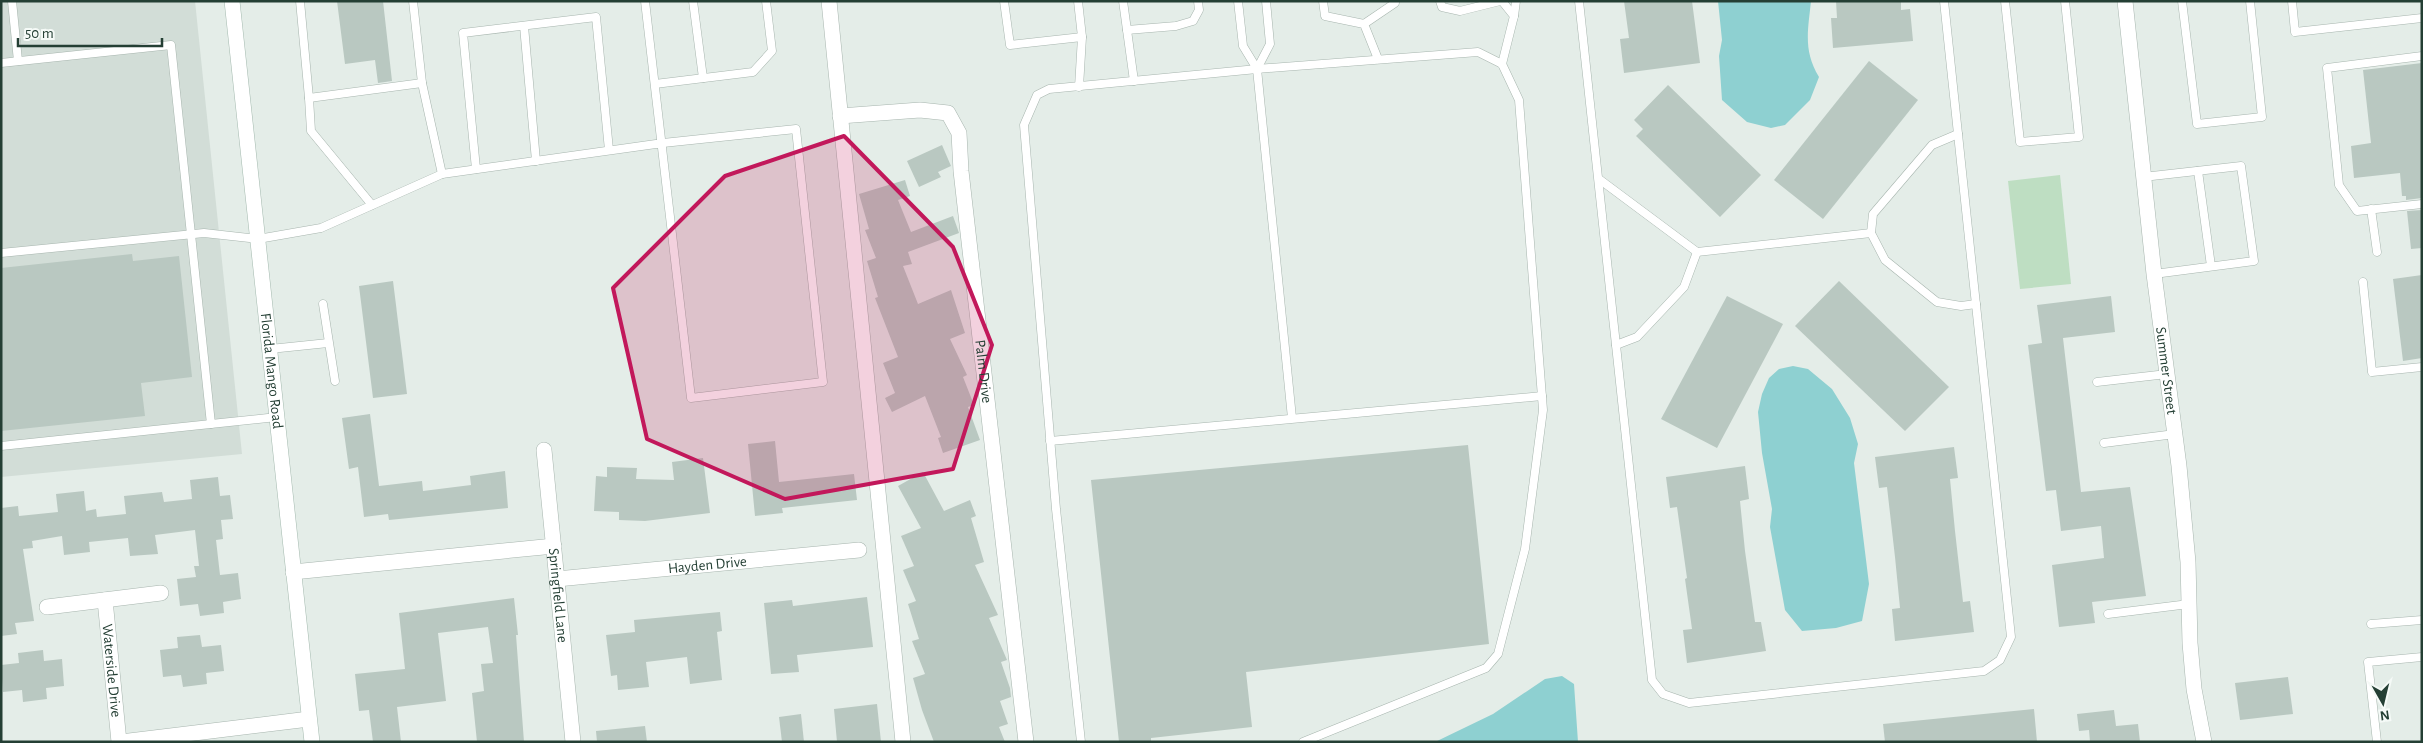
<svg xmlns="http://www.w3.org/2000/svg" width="2423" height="743" font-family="'Alegreya Sans',sans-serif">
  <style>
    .built { fill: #d2ddd7 }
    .green { fill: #bedec2 }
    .water { fill: #8ed0d1 }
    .building { fill: #b9c8c1 }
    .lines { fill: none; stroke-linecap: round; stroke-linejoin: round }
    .lane-casing { stroke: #a7b5ae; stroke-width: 9 }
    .street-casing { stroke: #a7b5ae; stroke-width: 16 }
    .secondary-casing { stroke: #a3b9ae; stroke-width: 16 }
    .lane { stroke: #fff; stroke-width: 8 }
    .street { stroke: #fff; stroke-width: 15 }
    .secondary { stroke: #fff; stroke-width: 15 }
    .marked { fill: #c2185b; fill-opacity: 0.2; stroke: #c2185b; stroke-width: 4; stroke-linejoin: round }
    .labels { text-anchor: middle; stroke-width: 4; stroke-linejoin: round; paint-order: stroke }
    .street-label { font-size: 15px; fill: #243f34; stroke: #f5faf7 }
  </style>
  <rect width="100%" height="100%" fill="#e4ede8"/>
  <path class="built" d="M1,1H195L242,454L1,477Z"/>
  <path class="green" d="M2060,175L2071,284L2020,289L2008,181Z"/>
  <g class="water">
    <path d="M1718,1H1811C1808,31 1803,50 1819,77L1810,100L1785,125L1771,128L1747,122L1722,100L1719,56L1722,40Z"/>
    <path d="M1793,366L1808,369L1832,389L1850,418L1858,444L1854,463L1869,584L1862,621L1836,628L1802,631L1785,610L1770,527L1772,509L1762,453L1758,412L1762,394L1769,378L1779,369Z"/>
    <path d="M1562,676L1574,684L1578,742H1435L1493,714L1545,679Z"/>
  </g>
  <g class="building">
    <path d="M337,1H383L392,81L378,83L375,60L345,64Z"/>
    <path d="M1624,1H1692L1700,63L1624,73L1620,39L1629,38Z"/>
    <path d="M1836,1H1901V10L1910,9L1913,41L1833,48L1831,18H1837Z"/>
    <path d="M1869,61L1918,100L1823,219L1774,180Z"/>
    <path d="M2422,63V198L2406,200V196H2402L2400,173L2354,178L2351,146L2371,143L2363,70Z"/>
    <path d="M1668,85L1761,175L1720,217L1636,136L1643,129L1634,120Z"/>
    <path d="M942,145L951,166L938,172L941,177L919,187L907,161Z"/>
    <path d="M905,180L910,196L898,200L911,232L953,216L958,230L959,233L908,252L912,264L903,266L918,304L951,290L965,333L950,339L967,375L963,377L974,405L968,407L980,440L943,453L938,438L941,437L925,396L892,412L885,398L895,393L883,363L898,357L875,298L878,297L867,261L876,258L865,230L869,229L859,194Z"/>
    <path d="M2422,210V248L2411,249L2407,211Z"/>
    <path d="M132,254L133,261L179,256L192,377L141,383L145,416L1,431V268Z"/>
    <path d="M2422,275V358L2403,361L2393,279Z"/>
    <path d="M393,281L407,394L373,398L359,286Z"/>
    <path d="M1839,281L1949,387L1905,431L1795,326Z"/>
    <path d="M1727,296L1783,324L1717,448L1661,419Z"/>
    <path d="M2111,296L2115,332L2063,338L2081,492L2130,487L2146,596L2092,602L2095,623L2059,627L2052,565L2104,558L2101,526L2061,531L2056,490L2046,491L2028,345L2042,343L2037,305Z"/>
    <path d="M370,414L379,486L422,481L423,491L471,485L470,476L505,471L508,508L389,520L388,514L364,517L358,467L349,469L342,418Z"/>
    <path d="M775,441L779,482L854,474L857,500L782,508L783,513L755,516L748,444Z"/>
    <path d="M1468,445L1489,644L1246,672L1252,727L1151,738V742H1119L1091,480Z"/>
    <path d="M1954,447L1958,478L1950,479L1955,531L1963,602L1970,601L1974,632L1895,641L1892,609L1900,608L1895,557L1887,487L1879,488L1875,457Z"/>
    <path d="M703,458L710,513L645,521L619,520V512L594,511L596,476L607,477V467L637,468L636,479L674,480L672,462Z"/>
    <path d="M1745,466L1749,499L1740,501L1745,551L1755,622H1761L1766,651L1687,663L1683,630L1692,629L1685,579L1687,578L1677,507L1670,508L1666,477Z"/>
    <path d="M923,472L944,511L970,500L976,516L971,518L984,562L975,565L998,615L989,618L1007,660L1001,662L1010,688L1011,697L1000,701L1008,724L999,727L1005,742H934L922,710L913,678L925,674L912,641L919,639L908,604L916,601L903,570L914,566L901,536L921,528L898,486Z"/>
    <path d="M218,477L220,496L230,495L233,519L221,520L223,539L216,540L220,575L238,573L241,599L223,602L224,613L200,616L198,604L180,606L177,579L196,577L194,566H199L195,530L155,535L158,554L130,556L128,538L89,542L90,552L64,555L62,536L32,541L33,548L23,549L34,621L15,623L17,634L1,636V508L18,506L19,516L58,512L56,494L84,491L86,511L96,509L97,517L126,514L124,496L162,492L164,502L192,499L190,480Z"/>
    <path d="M867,597L873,647L797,655L799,672L771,674L764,603L792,600L793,606Z"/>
    <path d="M514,598L518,635H516L524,742H477L472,693L484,691L481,664L493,663L488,627L438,633L446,701L397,707L401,742H373L369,710L359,711L355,674L405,669L399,613Z"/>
    <path d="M720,612L722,631L717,632L722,680L690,684L687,657L646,662L649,687L618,690L617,675L611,676L606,635L635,632L634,620Z"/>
    <path d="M200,635L202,647L221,645L224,671L206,673L207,684L183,687L181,675L163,677L160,650L178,648L177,637Z"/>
    <path d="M43,650L44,661L62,659L64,686L46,688L47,699L23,702L22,690L3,692L1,665L19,663L18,653Z"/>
    <path d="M2288,677L2293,714L2240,720L2235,683Z"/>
    <path d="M877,704L881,742H837L834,709Z"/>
    <path d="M2034,709L2037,742H1885L1883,724Z"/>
    <path d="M2114,710L2116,726L2138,724L2140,742H2090L2089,730L2079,731L2077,714Z"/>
    <path d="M801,714L804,742H782L779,717Z"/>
    <path d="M645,726L647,742H597L596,731Z"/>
  </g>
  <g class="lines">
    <g class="lane-casing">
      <g id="lane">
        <path d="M12,1L18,61"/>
        <path d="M300,1L309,98L422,83"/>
        <path d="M413,1L422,83L442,174"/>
        <path d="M693,1L703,78"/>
        <path d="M1004,1L1010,45L1082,37"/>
        <path d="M1078,1L1082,37L1079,87"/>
        <path d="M1123,1L1134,81"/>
        <path d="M1238,1L1243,46L1257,69L1292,418"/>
        <path d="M1323,1L1325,16L1364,24L1378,59"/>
        <path d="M1440,1L1442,7L1460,11L1500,1"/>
        <path d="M1579,1L1652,680L1663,694L1689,703L1984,671L2000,660L2011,637L1944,1"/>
        <path d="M2005,1L2020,142L2079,137L2065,1"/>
        <path d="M2182,1L2197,124L2262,117L2250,1"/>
        <path d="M2292,1L2295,32L2422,18"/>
        <path d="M1514,16L1516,1"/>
        <path d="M1364,24L1395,3V1"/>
        <path d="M524,26L536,161"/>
        <path d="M1127,30L1176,26L1193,21L1199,10L1198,1"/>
        <path d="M2422,56L2327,68L2339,185L2357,211L2422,204"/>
        <path d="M1,63L171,45L211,424"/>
        <path d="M1502,64L1514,16L1502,1"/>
        <path d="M1257,69L1270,44L1266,1"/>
        <path d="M655,84L753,72L772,51L766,1"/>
        <path d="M309,98L311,131L372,205"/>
        <path d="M1958,134L1932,145L1873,214L1871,233L1885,260L1937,302L1961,306L1976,304"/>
        <path d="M476,169L463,33L596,17L609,150"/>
        <path d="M2198,171L2211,266"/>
        <path d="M2143,177L2241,166L2254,261L2154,274"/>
        <path d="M1599,179L1697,252L1684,287L1637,337L1616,345"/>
        <path d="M2371,209L2377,252"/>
        <path d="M1697,252L1871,233"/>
        <path d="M1,253L204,233L258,239L321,228L442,174L663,143L796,129L823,382L691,398L645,1"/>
        <path d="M2363,282L2372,372L2422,367"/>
        <path d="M323,304L335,381"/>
        <path d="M270,349L328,343"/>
        <path d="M2097,382L2167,374"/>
        <path d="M1050,441L1542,396"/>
        <path d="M2104,443L2175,434"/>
        <path d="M1,446L277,417"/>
        <path d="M2108,614L2189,604"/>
        <path d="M2371,624L2422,620"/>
        <path d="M1081,742L1056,509L1024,125L1037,95L1049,89L1257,69L1478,52L1502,64L1519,100L1543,410L1525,549L1498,654L1486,668L1303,742"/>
        <path d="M2377,742L2368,662L2422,657"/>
      </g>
    </g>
    <g class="street-casing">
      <g id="street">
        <path d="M829,1L903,742"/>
        <path id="s1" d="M2125,1L2154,274L2179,466L2188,562L2190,643L2194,689L2204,742"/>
        <path id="s2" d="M840,116L920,110L948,113L959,133L961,171L1026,742"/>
        <path id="s3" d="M544,450L573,742"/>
        <path d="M293,572L554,546"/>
        <path id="s4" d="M557,579L859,550"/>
        <path id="s5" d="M105,600L119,742"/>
        <path d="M47,607L161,593"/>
        <path d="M121,742L309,719"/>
      </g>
    </g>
    <g class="secondary-casing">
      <g id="secondary">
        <path id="s6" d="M232,1L312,742"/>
      </g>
    </g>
    <use href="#lane" class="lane"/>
    <use href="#street" class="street"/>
    <use href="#secondary" class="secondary"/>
  </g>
  <path class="marked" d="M844,136L953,247L992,345L953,469L785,499L647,439L613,288L725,176Z"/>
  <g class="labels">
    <g class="street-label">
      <text dy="5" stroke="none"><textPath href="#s6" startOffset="372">Florida Mango Road</textPath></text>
      <text dy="5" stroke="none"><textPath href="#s2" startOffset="371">Palm Drive</textPath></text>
      <text dy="5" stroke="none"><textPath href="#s1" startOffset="372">Summer Street</textPath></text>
      <text dy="5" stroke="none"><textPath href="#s4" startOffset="151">Hayden Drive</textPath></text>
      <text dy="5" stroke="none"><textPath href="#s3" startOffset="146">Springfield Lane</textPath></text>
      <text dy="5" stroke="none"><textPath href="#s5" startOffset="71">Waterside Drive</textPath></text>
    </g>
  </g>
  <rect width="2423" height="743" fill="none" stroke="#243f34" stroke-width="5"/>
  <g transform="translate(2383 703) rotate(172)" stroke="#f5faf7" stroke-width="4" paint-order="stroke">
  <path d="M0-4L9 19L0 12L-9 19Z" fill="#243f34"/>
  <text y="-8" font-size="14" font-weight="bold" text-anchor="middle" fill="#243f34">N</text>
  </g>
  <path d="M18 38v8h144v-8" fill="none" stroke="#243f34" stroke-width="2.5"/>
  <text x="25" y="38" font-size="15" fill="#243f34" stroke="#f5faf7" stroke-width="4" paint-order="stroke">50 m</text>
</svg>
